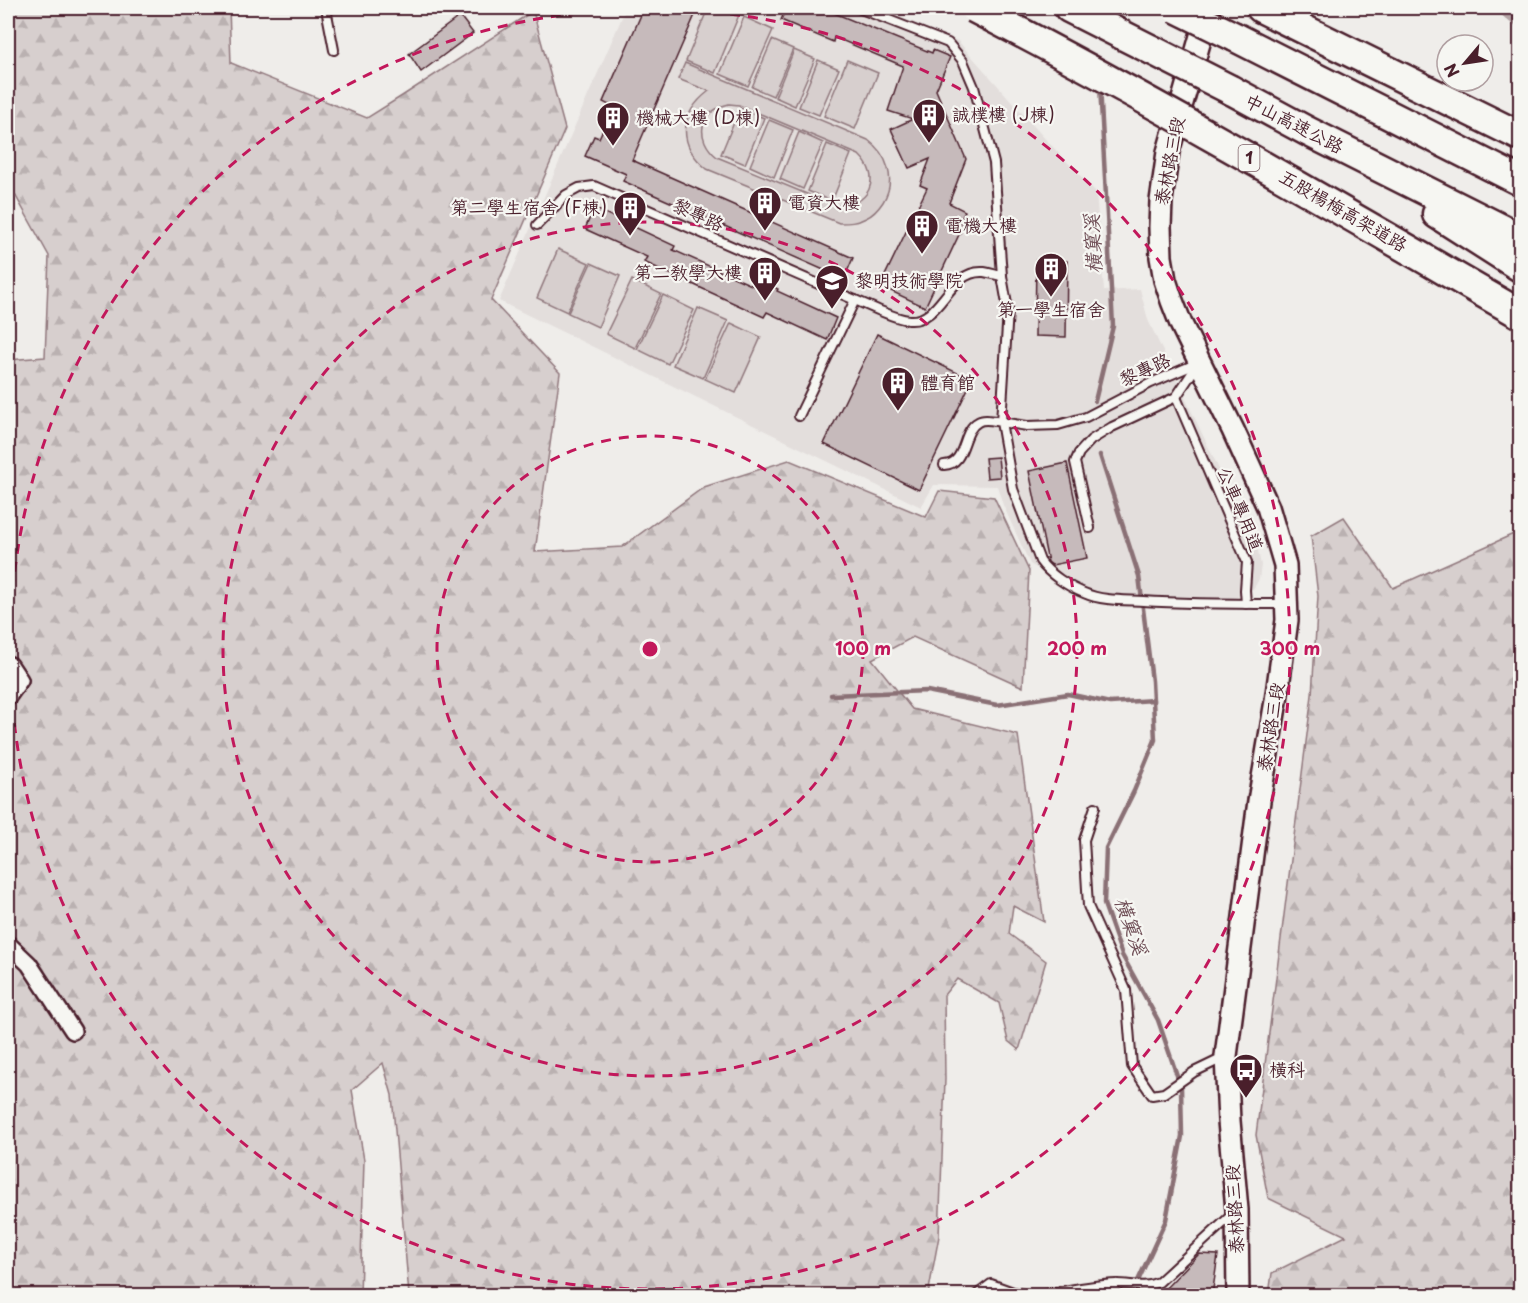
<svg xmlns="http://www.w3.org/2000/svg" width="1528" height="1303" font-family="'Playpen Sans','LXGW WenKai TC',sans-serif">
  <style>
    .built { fill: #e3dedc }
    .forest { fill: url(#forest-firs); stroke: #90777c; stroke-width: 1.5 }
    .garden { fill: #d7cfce; stroke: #90777c; stroke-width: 1.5; fill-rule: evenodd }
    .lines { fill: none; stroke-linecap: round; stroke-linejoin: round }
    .stream { stroke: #8a6f74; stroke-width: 4.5 }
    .river { stroke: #b4a4a5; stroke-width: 26 }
    .building { fill: #c6babb; stroke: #4a1f2b; stroke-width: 1.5 }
    .service-casing { stroke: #4a1f2b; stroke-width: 12 }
    .minor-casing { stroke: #4a1f2b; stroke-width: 20 }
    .secondary-casing { stroke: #4a1f2b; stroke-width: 26 }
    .motorway-casing { stroke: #4a1f2b; stroke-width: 33 }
    .service { stroke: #f6f6f2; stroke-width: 8 }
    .minor { stroke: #f6f6f2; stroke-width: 15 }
    .secondary { stroke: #f6f6f2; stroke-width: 21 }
    .motorway { stroke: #f6f6f2; stroke-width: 28 }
    .motorway-bridge-casing { stroke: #4a1f2b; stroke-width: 33; stroke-linecap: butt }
    .motorway-bridge { stroke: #f6f6f2; stroke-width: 28 }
    .ring { fill: none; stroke: #c2185b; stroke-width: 3; stroke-dasharray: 10 8 }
    .labels { text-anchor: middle; stroke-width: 4.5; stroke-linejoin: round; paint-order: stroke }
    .shield { fill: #f6f6f2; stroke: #7e6067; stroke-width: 1.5 }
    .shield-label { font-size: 16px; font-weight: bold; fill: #4a1f2b }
    .poi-label { font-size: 18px; fill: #4a1f2b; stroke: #f6f6f2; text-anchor: start }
    .street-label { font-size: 18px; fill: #4a1f2b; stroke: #f6f6f2 }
    .water-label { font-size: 20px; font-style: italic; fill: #6f4e56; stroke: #f6f6f2 }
    .centre { fill: #c2185b; stroke: #f6f6f2; stroke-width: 3 }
    .ring-label { font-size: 18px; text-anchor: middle; font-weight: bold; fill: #c2185b; stroke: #f6f6f2; stroke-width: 4.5; stroke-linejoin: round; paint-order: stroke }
  </style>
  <defs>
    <pattern id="forest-firs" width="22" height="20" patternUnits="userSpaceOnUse" patternTransform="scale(1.5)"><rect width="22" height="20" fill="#d7cfce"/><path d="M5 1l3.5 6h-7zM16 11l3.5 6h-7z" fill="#bab1b1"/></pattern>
  </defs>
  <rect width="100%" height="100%" fill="#efedea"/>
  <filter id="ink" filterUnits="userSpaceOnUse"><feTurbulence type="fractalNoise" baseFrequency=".0167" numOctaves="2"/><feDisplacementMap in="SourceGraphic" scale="12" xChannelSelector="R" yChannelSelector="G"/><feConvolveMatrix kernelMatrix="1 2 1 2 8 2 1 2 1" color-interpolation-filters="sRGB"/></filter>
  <g filter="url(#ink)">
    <path class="built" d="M626,8H877L958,41L1047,141L1096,192L1104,291L1140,289L1148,320L1258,551L1261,565L1259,579L1254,588L1244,595L1233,598L1146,596H1084L1030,564L1003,505L997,486L934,485L921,507L499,301Z"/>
    <g class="forest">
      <path d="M8,8H229L231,63L367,118L402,96L533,11L565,129L491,300L560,373L535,552L622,547L704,487L789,460L926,517L939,491L994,497L1029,571L1023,687L913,637L872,659L912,709L1018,735L1044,922L1013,906L1009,934L1046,961L1019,1050L1008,1041L999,1003L957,979L944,995L945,1079L939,1236L928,1295H409L392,1095L383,1063L352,1090L364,1160L360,1295H8V360L45,357L49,256L8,182Z"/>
      <path d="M1344,517L1393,588L1518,532L1520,535V1295H1269L1272,1273L1346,1236L1268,1198L1256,1135L1312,695L1318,596L1311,536Z"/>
    </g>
    <g class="garden">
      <path d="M708,8H720L739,15L715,73L686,61Z"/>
      <path d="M744,17L773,30L748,86L720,74Z"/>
      <path d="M772,40L793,49L773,96L752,87Z"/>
      <path d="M794,50L815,59L795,106L775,97Z"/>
      <path d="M818,60L839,69L819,115L799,107Z"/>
      <path d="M847,60L878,73L855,129L824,116Z"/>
      <path d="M685,63L868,140C887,154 897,180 883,202C879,208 873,215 866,218C857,223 848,223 839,223L707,169C677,145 679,114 709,91L678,79ZM729,104L739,105L859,155C883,178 869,207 836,206L717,157C694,138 699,111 729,104Z"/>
      <path d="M740,108L764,118L745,164L721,154Z"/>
      <path d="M769,120L793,130L774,177L750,166Z"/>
      <path d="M799,132L823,143L803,189L780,179Z"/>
      <path d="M827,144L851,154L832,201L808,191Z"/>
      <path d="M558,249L589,263L567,312L537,298Z"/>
      <path d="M591,263L620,276L598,327L568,313Z"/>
      <path d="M632,280L661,294L635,348L606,334Z"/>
      <path d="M663,295L694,310L668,364L637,349Z"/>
      <path d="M698,308L728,321L703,378L673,365Z"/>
      <path d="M731,323L761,337L736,393L705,379Z"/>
    </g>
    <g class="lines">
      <g class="stream">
        <path d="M1095,401L1113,326L1100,85"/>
        <path d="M1100,455L1139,576L1152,681L1155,740L1134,791L1106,848L1104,904L1122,955L1158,1020L1181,1087L1182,1136L1166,1220L1131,1296"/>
        <path d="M831,695L927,691L997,705L1068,694L1110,703L1153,700"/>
      </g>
      <path class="river" d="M1513,8L1520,14"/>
    </g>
    <g class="building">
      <path d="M644,8H698L632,160L853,258L844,279L623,181L626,174L585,156L594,136L599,138L613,107L603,102Z"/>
      <path d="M786,8H822L932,53L933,50L950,57L936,90L966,159L949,203L965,211L960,222L964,224L925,307L880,286L927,188L920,185L930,159L909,168L891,129L913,119L888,111L903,66L834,37L833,42L781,20Z"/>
      <path d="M460,16L473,33L421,72L409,54Z"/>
      <path d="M594,208L675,246L673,250L758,288L761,281L778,289L777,291L836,318L827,340L767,312L764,317L664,271L644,262L647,257L585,229Z"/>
      <path d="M1036,260L1067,261L1066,337L1035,336Z"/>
      <path d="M877,334L972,380L919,490L824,444Z"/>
      <path d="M998,457L1000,477L987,478L985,458Z"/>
      <path d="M1067,463L1087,558L1052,565L1048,562L1029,471Z"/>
      <path d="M1199,1254L1218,1255L1212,1296H1158Z"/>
    </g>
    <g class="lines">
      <g class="service-casing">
        <g id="service">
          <path d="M329,8L327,14L334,50"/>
          <path d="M858,8L948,43L963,61L974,87L994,163L1002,276L1008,310L1001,422L1027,426L1058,425L1086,417L1151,383L1198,363"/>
          <path d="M537,225L566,195L579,188L594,186L878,310C888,314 898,319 909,320C942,323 948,269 984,272C990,273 996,275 1002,276"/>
          <path d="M1176,397L1247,562L1245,590L1246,604"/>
          <path d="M799,416L855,300"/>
          <path d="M944,465C967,464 961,431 978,422C984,418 994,421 1001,422L1013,489L1040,561C1049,574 1069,587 1084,593C1102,601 1123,600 1143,601C1190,604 1238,604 1285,604"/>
          <path d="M1090,528L1075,462L1079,453L1091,440L1112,427L1176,397L1198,364"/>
          <path d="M1095,807L1084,840L1088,906L1126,990L1132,1066L1152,1095L1164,1093L1194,1072L1223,1058"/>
          <path d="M975,1296L991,1284L1013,1292L1033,1296"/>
          <path d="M1037,1296C1063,1291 1090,1285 1117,1284C1133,1284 1143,1289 1159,1282L1234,1213"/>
          <path d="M1112,1296L1117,1284"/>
        </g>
      </g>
      <g class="minor-casing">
        <g id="minor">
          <path d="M8,666L10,665L20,680L8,697"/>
          <path d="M8,944L29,964L73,1031"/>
        </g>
      </g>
      <g class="secondary-casing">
        <path id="secondary" d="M1209,8L1168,152L1161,201L1160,227L1161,257L1165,280L1172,301L1181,324L1233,430L1268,507L1285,565L1287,620L1276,701L1259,801L1226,1056L1229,1121L1237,1210L1238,1296"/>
      </g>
      <g class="motorway-casing">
        <g id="motorway">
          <path d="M1069,8L1152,50"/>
          <path d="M1261,8L1520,136"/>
          <path d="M1235,37L1520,181"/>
          <path d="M1231,90L1307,131L1520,238"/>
          <path d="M1437,214L1520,267"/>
        </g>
      </g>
      <use href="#service" class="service"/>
      <use href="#minor" class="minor"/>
      <use href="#secondary" class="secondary"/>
      <use href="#motorway" class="motorway"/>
      <g class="motorway-bridge-casing">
        <g id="motorway-bridge">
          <path d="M974,8C1160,104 1340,210 1520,314"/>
          <path d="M1176,8L1235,37"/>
          <path d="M1152,50L1231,90"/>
        </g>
      </g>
      <use href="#motorway-bridge" class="motorway-bridge"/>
    </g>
  </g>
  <g class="ring">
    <circle cx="650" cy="649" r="213"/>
    <circle cx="650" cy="649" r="427"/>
    <circle cx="650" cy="649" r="640"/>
  </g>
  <defs>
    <g id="building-pin" transform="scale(1.725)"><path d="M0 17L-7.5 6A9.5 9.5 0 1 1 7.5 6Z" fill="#4a1f2b" stroke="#f6f6f2"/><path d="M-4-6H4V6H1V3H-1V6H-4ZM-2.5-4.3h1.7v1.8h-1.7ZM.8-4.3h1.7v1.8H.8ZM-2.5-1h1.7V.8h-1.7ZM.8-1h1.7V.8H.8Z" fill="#fff"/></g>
    <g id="university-pin" transform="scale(1.725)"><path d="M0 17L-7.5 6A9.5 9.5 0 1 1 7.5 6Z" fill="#4a1f2b" stroke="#f6f6f2"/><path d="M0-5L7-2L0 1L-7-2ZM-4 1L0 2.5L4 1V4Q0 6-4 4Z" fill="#fff"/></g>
    <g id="bus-pin" transform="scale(1.725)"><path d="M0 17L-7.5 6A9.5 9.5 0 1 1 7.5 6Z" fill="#4a1f2b" stroke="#f6f6f2"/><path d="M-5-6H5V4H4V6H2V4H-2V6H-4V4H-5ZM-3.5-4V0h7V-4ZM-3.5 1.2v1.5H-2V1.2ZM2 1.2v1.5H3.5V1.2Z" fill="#fff"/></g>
  </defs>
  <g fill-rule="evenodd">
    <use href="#building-pin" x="929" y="115"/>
    <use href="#building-pin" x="613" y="118"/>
    <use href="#building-pin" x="765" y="203"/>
    <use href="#building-pin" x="630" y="208"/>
    <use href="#building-pin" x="922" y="226"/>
    <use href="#building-pin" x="1051" y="269"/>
    <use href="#building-pin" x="765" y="273"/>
    <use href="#university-pin" x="832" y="281"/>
    <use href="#building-pin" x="898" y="383"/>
    <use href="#bus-pin" x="1246" y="1070"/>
  </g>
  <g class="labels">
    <rect class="shield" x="1238.5" y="145" width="21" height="26" rx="4.5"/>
    <g class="shield-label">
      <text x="1249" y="164">1</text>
    </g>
    <g class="poi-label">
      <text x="952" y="121">誠樸樓 (J棟)</text>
      <text x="636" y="124">機械大樓 (D棟)</text>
      <text x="788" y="209">電資大樓</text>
      <text x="607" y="214" text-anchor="end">第二學生宿舍 (F棟)</text>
      <text x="945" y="232">電機大樓</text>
      <text x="742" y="279" text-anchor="end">第二教學大樓</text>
      <text x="855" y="287">黎明技術學院</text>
      <text x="1051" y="316" text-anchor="middle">第一學生宿舍</text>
      <text x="921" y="389">體育館</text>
      <text x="1269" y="1076">橫科</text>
    </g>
    <g class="street-label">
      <text transform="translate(1294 124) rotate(27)" y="6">中山高速公路</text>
      <text transform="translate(1170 161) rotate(-79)" y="6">泰林路三段</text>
      <text transform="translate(1343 211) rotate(30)" y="6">五股楊梅高架道路</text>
      <text transform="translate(698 215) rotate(24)" y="6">黎專路</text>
      <text transform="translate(1145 370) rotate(-25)" y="6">黎專路</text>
      <text transform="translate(1240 509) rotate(67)" y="6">公車專用道</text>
      <text transform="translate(1271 727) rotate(-81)" y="6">泰林路三段</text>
      <text transform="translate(1235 1209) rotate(-93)" y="6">泰林路三段</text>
    </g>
    <g class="water-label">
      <text transform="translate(1093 244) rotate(-93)" y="7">橫窠溪</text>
      <text transform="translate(1131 926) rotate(71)" y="7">橫窠溪</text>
    </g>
  </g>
  <circle cx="650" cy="649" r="9" class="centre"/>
  <g class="ring-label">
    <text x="863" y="655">100 m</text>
    <text x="1077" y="655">200 m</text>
    <text x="1290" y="655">300 m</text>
  </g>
  <rect width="1528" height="1303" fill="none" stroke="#f6f6f2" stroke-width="30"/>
  <rect x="15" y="15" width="1498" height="1273" fill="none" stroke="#4a1f2b" stroke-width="2" filter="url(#ink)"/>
  <g transform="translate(1465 63) rotate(241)"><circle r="28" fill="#f6f6f2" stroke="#b1a0a2" stroke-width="1.5"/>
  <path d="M0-4.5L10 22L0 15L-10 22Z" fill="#4a1f2b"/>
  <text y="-9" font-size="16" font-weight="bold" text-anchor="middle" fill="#4a1f2b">N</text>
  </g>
</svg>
